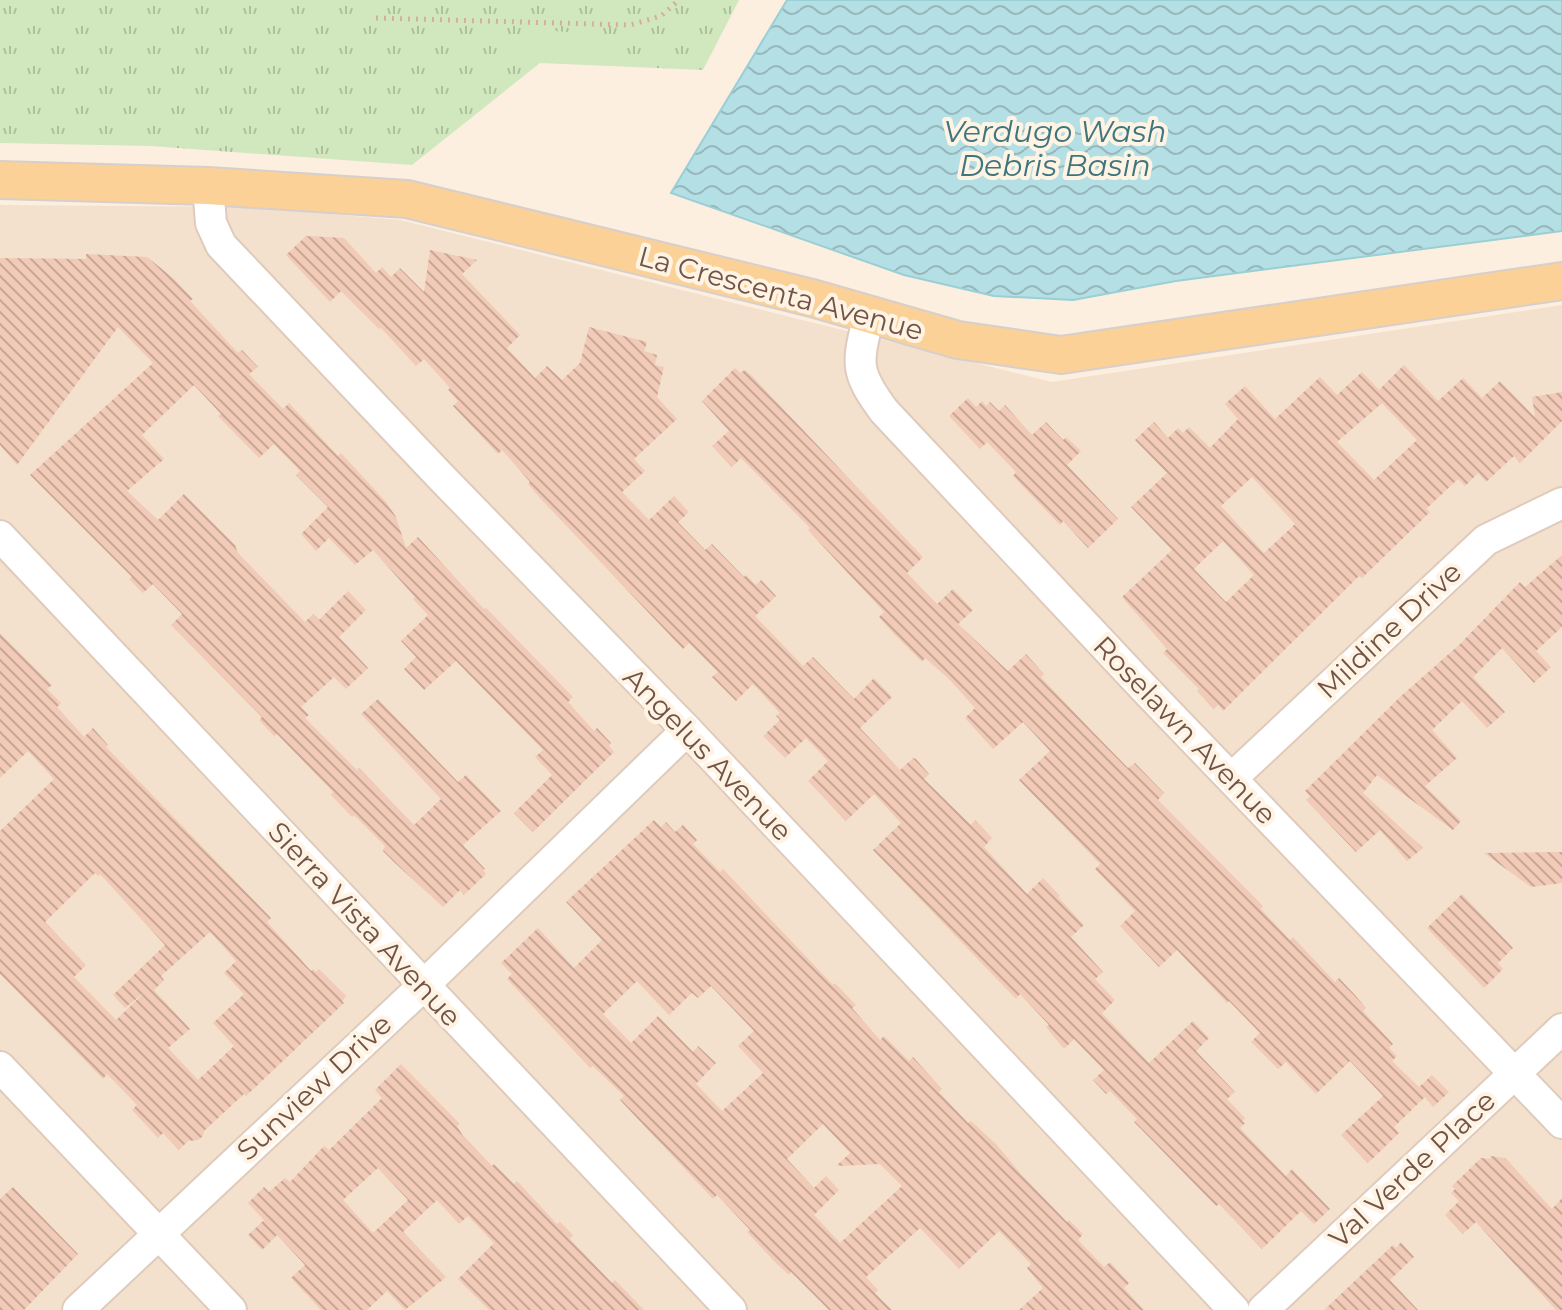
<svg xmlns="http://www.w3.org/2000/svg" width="1562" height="1310" font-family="Montserrat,sans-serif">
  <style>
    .residential { fill: #f3e0cd }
    .grass { fill: url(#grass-tufts) }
    .park { fill: #d1e8be }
    .water { fill: url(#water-waves); stroke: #9acfd6; stroke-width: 2 }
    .building { fill: url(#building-back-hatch); fill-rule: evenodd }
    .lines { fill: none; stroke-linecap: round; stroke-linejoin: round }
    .minor-casing { stroke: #dfcbbb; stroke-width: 34 }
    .major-casing { stroke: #d7cfcb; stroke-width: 40 }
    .path { stroke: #d5af9a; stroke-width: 5; stroke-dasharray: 2 6; stroke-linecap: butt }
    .minor { stroke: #fff; stroke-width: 30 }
    .major { stroke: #fbd197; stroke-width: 36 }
    .labels { text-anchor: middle; stroke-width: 8; stroke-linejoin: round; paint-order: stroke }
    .street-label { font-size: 28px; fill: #715447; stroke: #fff3e4 }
    .water-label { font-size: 30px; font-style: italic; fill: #3f767e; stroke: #fff3e4 }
  </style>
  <defs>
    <pattern id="grass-tufts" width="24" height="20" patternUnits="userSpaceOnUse" patternTransform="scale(2)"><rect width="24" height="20" fill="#d1e8be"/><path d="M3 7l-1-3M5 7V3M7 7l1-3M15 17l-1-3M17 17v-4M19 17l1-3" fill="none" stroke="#aebf9c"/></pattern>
    <pattern id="water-waves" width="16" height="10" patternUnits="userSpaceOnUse" patternTransform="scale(2)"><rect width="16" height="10" fill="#b4dfe4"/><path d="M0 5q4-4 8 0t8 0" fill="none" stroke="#97b7bb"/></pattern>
    <pattern id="building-back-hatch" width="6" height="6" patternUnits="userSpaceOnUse" patternTransform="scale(2)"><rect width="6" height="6" fill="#f1cbb7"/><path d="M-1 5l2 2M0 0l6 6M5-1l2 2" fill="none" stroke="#c8a797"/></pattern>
  </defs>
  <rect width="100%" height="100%" fill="#fcefdf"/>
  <path class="residential" d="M0,205L247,207L400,220L1052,382L1562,305V1310H0Z"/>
  <path class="grass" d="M0,0H739L703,70L540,63L412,165L151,146L0,143Z"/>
  <path class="park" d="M527,29L596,34L595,58L526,54Z"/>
  <path class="water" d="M787,0H1562V231L1176,281L1073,300L994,296L904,275L671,193Z"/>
  <g class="building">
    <path d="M306,236L344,238L376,273L382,267L391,277L400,268L424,292L430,250L477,260L462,274L520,335L507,348L535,378L547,366L562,380L580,363L589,327L647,342L644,351L657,355L655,365L664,367L657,397L677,419L634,459L645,471L622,492L649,520L674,496L689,512L678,522L705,550L712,544L744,577L746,575L756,585L761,580L776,596L755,616L803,666L813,657L854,699L874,678L892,697L860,728L900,770L913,758L916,759L929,774L924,779L971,825L975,820L992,838L984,847L1027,894L1043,878L1060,896L1058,897L1084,925L1071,937L1103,972L1095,979L1115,1000L1102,1013L1149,1063L1193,1021L1209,1038L1196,1051L1235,1092L1227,1099L1245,1118L1242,1121L1245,1123L1240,1128L1286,1176L1292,1169L1330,1209L1314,1224L1301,1211L1262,1249L1219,1204L1216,1206L1142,1130L1134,1122L1137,1119L1110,1091L1106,1094L1093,1080L1104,1070L1074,1039L1064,1049L1046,1027L1049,1025L1020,994L1016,999L873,850L901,823L874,794L846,821L808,781L828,761L806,738L785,758L763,736L780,720L776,716L780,713L753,684L736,701L712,677L718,672L689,643L683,649L540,498L528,484L530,482L502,450L498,454L453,406L458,401L448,390L450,388L424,359L416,366L381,328L379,329L341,291L330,302L286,255Z"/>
    <path d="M86,254L147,257L173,278L193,299L190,301L238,353L242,350L258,367L249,374L283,409L289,403L338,456L341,453L386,502L396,517L406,548L418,537L484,609L486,608L573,697L568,702L594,731L597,728L611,743L609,746L614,752L533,832L514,813L552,775L535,757L543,750L456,661L424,690L404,669L416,657L401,641L428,615L413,599L415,597L373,550L355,565L329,538L316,551L301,534L328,507L296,475L300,471L274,444L259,458L218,416L221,414L194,385L142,435L164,459L127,491L158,520L184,494L235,545L238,553L305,622L313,614L319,620L348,591L366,610L339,637L368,668L346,689L334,677L301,707L309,715L305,718L357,770L359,768L414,825L441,799L361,714L378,699L458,782L466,775L501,811L463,845L485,869L483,870L486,874L464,895L460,890L443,907L395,863L383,851L385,846L354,815L352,817L331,795L333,792L277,734L274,736L259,720L262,717L171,625L182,614L153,584L143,593L129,579L132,577L30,475L153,363L118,327L17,465L0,445V258L86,259Z"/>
    <path d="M1404,365L1438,401L1463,378L1482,398L1500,381L1535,417L1532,397L1562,392V421L1520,463L1514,456L1486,482L1478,473L1465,486L1458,479L1426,509L1430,512L1362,578L1359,576L1223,711L1218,705L1214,709L1197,691L1199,689L1163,653L1167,649L1122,597L1172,550L1131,507L1167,473L1135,440L1154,422L1168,438L1178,428L1183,433L1189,427L1210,448L1238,419L1225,404L1245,386L1275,419L1320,377L1337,395L1362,372L1379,390ZM1382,403L1417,440L1374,480L1337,442ZM1252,477L1295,524L1264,553L1221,506ZM1223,541L1254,575L1226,602L1194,569Z"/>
    <path d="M735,368L740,373L745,370L752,376L923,557L907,573L937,604L953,589L973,610L958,624L1008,671L1026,654L1044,674L1041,677L1089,728L1128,768L1135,763L1164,793L1158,800L1263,906L1261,909L1290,940L1293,937L1335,982L1339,978L1355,995L1366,1008L1363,1011L1393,1044L1389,1048L1397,1056L1392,1061L1419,1087L1432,1075L1449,1092L1433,1107L1425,1097L1394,1127L1399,1133L1368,1163L1341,1135L1383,1096L1350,1061L1316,1094L1286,1062L1278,1069L1251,1042L1260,1033L1229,1001L1227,1003L1177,950L1159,967L1120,926L1135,911L1095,869L1100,864L1019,780L1050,751L1023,722L993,749L965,718L975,708L949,679L925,658L922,662L894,634L879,617L884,612L808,530L810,528L741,458L732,467L712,446L729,431L702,401Z"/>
    <path d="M968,398L976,407L982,401L986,406L990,402L999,411L1005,405L1032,435L1046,422L1063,440L1066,437L1081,451L1067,465L1118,519L1088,548L1063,521L1060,525L1013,476L1016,472L987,442L980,449L949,416Z"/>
    <path d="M1562,555V627L1536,651L1551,667L1534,683L1502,648L1473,677L1505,712L1487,728L1462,701L1432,730L1457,758L1425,786L1461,821L1453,830L1377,775L1363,793L1423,848L1407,861L1380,830L1356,852L1306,800L1310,796L1305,791L1400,697L1460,644L1520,582L1525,587Z"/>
    <path d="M0,633L52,685L47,689L61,703L57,707L84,737L93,728L108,745L106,747L271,918L267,922L311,971L313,969L316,972L319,969L346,996L342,1001L344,1003L246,1096L244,1094L204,1131L203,1136L198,1140L188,1141L179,1150L163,1133L158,1138L132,1110L137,1105L107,1074L103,1079L0,974V831L54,779L28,751L0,778ZM95,873L98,876L100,874L165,945L113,995L125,1008L145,992L116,1020L74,977L86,965L45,922ZM210,932L236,961L224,973L244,994L213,1023L234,1046L198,1080L168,1048L190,1029L154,990L164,980L161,976Z"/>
    <path d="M654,820L661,827L666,822L675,832L683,825L697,840L693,844L720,872L723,869L833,985L835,983L856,1005L852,1008L880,1040L884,1036L909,1061L913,1057L942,1089L939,1092L968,1123L971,1121L996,1144L1021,1174L1067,1222L1069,1220L1083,1234L1078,1240L1104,1267L1110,1262L1129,1283L1124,1288L1144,1310H1019L1043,1288L1027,1268L1031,1264L999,1231L959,1269L920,1228L866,1277L878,1290L875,1293L892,1310H829L791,1272L789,1275L774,1261L747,1232L750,1230L717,1195L713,1199L620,1100L624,1096L593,1066L590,1068L507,979L512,974L501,963L538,928L574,968L602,940L566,902ZM637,981L669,1015L692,993L698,998L711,986L754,1031L738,1046L763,1073L722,1111L696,1084L716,1063L698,1046L693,1052L658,1016L631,1043L603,1014ZM823,1124L850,1153L836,1166L880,1164L902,1186L840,1243L814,1215L839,1190L826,1176L814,1188L787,1159Z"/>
    <path d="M1562,852V883L1531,887L1484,853Z"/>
    <path d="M1462,894L1513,948L1498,963L1503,969L1484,988L1427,928Z"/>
    <path d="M401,1064L460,1124L457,1126L463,1136L492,1166L494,1164L514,1184L517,1181L557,1224L560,1222L573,1235L570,1239L612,1283L615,1280L644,1310H489L458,1279L494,1243L468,1216L459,1224L437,1200L403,1232L446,1277L405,1310L387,1291L367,1310H321L291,1278L305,1265L277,1235L262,1250L248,1235L264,1220L248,1203L264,1187L269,1192L285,1178L290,1182L324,1146L329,1150L382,1098L375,1090ZM378,1168L408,1200L373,1233L343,1200Z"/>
    <path d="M1491,1156L1505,1158L1552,1209L1562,1198V1310H1556L1476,1222L1463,1234L1445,1215L1459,1201L1451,1193L1455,1189L1452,1186L1481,1158L1490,1159Z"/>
    <path d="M13,1187L78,1254L24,1310H0V1199Z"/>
    <path d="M1401,1242L1414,1257L1390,1280L1418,1310H1324L1393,1245L1396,1248Z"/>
  </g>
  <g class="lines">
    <g class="minor-casing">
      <g id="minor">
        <path d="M208,186L211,223L221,245L440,476L687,730L1234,1310"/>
        <path d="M869,314C858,363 853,369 884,411L1144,688L1562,1123"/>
        <path d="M0,536L731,1310"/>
        <path d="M1232,778L1486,540L1562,503"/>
        <path d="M0,1067L231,1310"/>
        <path d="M78,1310L423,986L687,730"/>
        <path d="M1263,1310L1562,1029"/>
      </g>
    </g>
    <g class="major-casing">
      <path id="major" d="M0,180L208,186L407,199L812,298L958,340L1061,355L1562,281"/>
    </g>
    <path class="path" d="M376,18L630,25L661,16L679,0"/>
    <use href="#minor" class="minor"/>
    <use href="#major" class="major"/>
  </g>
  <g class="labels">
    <g class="street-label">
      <text transform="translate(781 293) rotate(15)" y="10">La Crescenta Avenue</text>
      <text transform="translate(1389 630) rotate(-43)" y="10">Mildine Drive</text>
      <text transform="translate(1185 730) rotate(46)" y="10">Roselawn Avenue</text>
      <text transform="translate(708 754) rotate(46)" y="10">Angelus Avenue</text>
      <text transform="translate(365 924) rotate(47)" y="10">Sierra Vista Avenue</text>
      <text transform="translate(314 1087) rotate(-43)" y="10">Sunview Drive</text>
      <text transform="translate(1412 1169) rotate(-43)" y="10">Val Verde Place</text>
    </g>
    <g class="water-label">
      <text x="1055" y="142">Verdugo Wash<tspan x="1055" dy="34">Debris Basin</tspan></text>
    </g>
  </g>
</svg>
